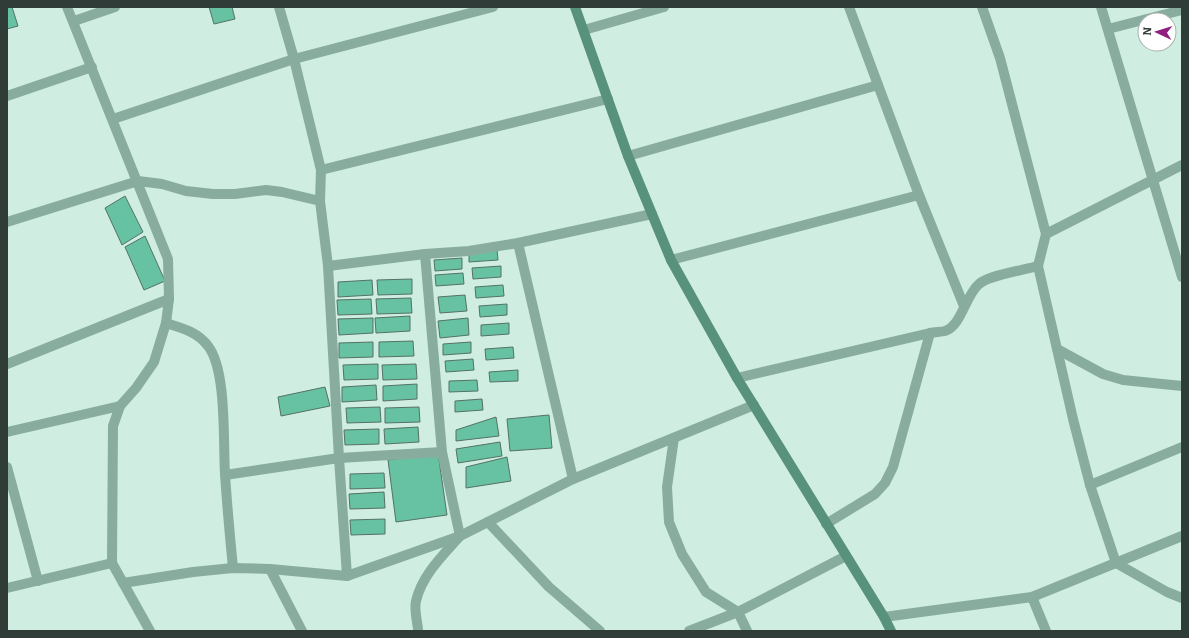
<svg xmlns="http://www.w3.org/2000/svg" width="1189" height="638" font-family="Bitter,serif">
  <style>
    .building { fill: #66c2a2; stroke: #557166 }
    .lines { fill: none; stroke-linecap: round; stroke-linejoin: round }
    .street { stroke: #88ad9e; stroke-width: 10 }
    .secondary { stroke: #58917c; stroke-width: 10 }
  </style>
  <rect width="100%" height="100%" fill="#cfeee1"/>
  <g class="building">
    <path d="M7,7H12L18,26L7,29Z"/>
    <path d="M209,7H232L235,19L214,24Z"/>
    <path d="M125,196L143,232L122,245L105,208Z"/>
    <path d="M145,236L165,281L144,290L125,247Z"/>
    <path d="M497,249L498,260L469,262V251Z"/>
    <path d="M462,258V269L435,271L434,260Z"/>
    <path d="M501,266V277L473,279L472,268Z"/>
    <path d="M463,273L464,284L436,286L435,275Z"/>
    <path d="M412,279V294L378,295L377,280Z"/>
    <path d="M372,280L373,295L338,297V282Z"/>
    <path d="M503,285L504,296L476,298L475,287Z"/>
    <path d="M465,295L467,311L440,313L438,297Z"/>
    <path d="M411,298L412,313L377,314L376,299Z"/>
    <path d="M371,299L372,314L338,315L337,300Z"/>
    <path d="M507,304V315L480,317L479,306Z"/>
    <path d="M410,316V331L376,333L375,318Z"/>
    <path d="M373,318V333L339,335L338,319Z"/>
    <path d="M468,318L469,335L440,338L438,321Z"/>
    <path d="M509,323V334L481,336V325Z"/>
    <path d="M413,341L414,356L379,357V342Z"/>
    <path d="M373,342V357L339,358V343Z"/>
    <path d="M471,342V353L443,355V344Z"/>
    <path d="M513,347L514,358L486,360L485,349Z"/>
    <path d="M473,359L474,370L446,372L445,361Z"/>
    <path d="M378,364V379L344,380L343,365Z"/>
    <path d="M416,364L417,379L383,380L382,365Z"/>
    <path d="M518,370V381L490,382L489,372Z"/>
    <path d="M477,380L478,391L449,392V381Z"/>
    <path d="M417,384V399L383,401V386Z"/>
    <path d="M376,385L377,400L342,402V387Z"/>
    <path d="M325,387L330,406L281,416L278,397Z"/>
    <path d="M482,399L483,410L455,412V401Z"/>
    <path d="M380,407L381,422L347,423L346,408Z"/>
    <path d="M419,407L420,422L385,423V408Z"/>
    <path d="M549,415L552,448L510,451L507,419Z"/>
    <path d="M496,417L499,436L456,441V430Z"/>
    <path d="M418,427L419,442L385,444L384,429Z"/>
    <path d="M379,429V444L345,445L344,430Z"/>
    <path d="M500,442L502,456L458,463L456,449Z"/>
    <path d="M438,453L447,515L396,522L388,460Z"/>
    <path d="M507,457L511,481L466,488V467Z"/>
    <path d="M384,473L385,488L350,489V474Z"/>
    <path d="M384,492L385,508L350,509L349,494Z"/>
    <path d="M385,519V534L351,535L350,520Z"/>
  </g>
  <g class="lines">
    <g class="street">
      <path d="M67,7L168,259L169,299L166,323L154,362L136,388L120,406L113,426L112,563L150,631"/>
      <path d="M279,7L294,59L321,170L608,99"/>
      <path d="M849,7L919,195L964,306"/>
      <path d="M982,7L1000,58L1046,234L1038,266L1073,419L1090,485L1116,563L1167,592L1182,598"/>
      <path d="M1101,7L1182,277"/>
      <path d="M74,21L115,7"/>
      <path d="M1108,29L1182,10"/>
      <path d="M584,30L664,7"/>
      <path d="M7,96L92,67"/>
      <path d="M113,119L294,59L493,7"/>
      <path d="M628,156L878,85"/>
      <path d="M321,170L320,201L328,266L339,458L347,576"/>
      <path d="M7,222L138,181L162,184L186,191L213,194H235L266,190L282,192L320,201"/>
      <path d="M1046,234L1182,165"/>
      <path d="M518,243L573,479L754,405"/>
      <path d="M671,260L919,195"/>
      <path d="M328,266L425,254L469,251L518,243L652,214"/>
      <path d="M166,323C182,328 198,332 208,346C227,370 223,442 225,474C227,505 230,537 233,568"/>
      <path d="M1057,349L1103,374L1123,380L1182,386"/>
      <path d="M7,364L169,299"/>
      <path d="M737,378L930,333C935,332 941,332 945,331C962,325 965,296 979,284C989,275 1024,270 1038,266"/>
      <path d="M7,432L120,406"/>
      <path d="M674,438L667,487L669,522L682,554L706,592L738,612L689,631"/>
      <path d="M7,467L38,581"/>
      <path d="M225,475L339,458L442,452"/>
      <path d="M1090,485L1182,447"/>
      <path d="M488,522L549,587L600,631"/>
      <path d="M826,524L875,494L885,483L893,467L930,333"/>
      <path d="M270,569L302,631"/>
      <path d="M123,583L193,572L233,568L270,569L347,576L460,536L573,479"/>
      <path d="M7,588L112,563"/>
      <path d="M1032,597L1046,631"/>
      <path d="M884,617L1032,597L1182,536"/>
      <path d="M418,629C417,620 414,609 416,601C422,575 443,555 460,536L442,452L425,254"/>
      <path d="M747,631L738,612L846,556"/>
    </g>
    <path class="secondary" d="M575,7L628,156L671,260L737,378L884,617L891,631"/>
  </g>
  <rect width="1189" height="638" fill="none" stroke="#303c37" stroke-width="16"/>
  <g transform="translate(1157 32) rotate(274)"><circle r="19" fill="#ffffff" stroke="#acb1af"/>
  <path d="M0-3L7 15L0 10L-7 15Z" fill="#911f7f"/>
  <text y="-6" font-size="11" font-weight="bold" text-anchor="middle" fill="#303c37">N</text>
  </g>
</svg>
